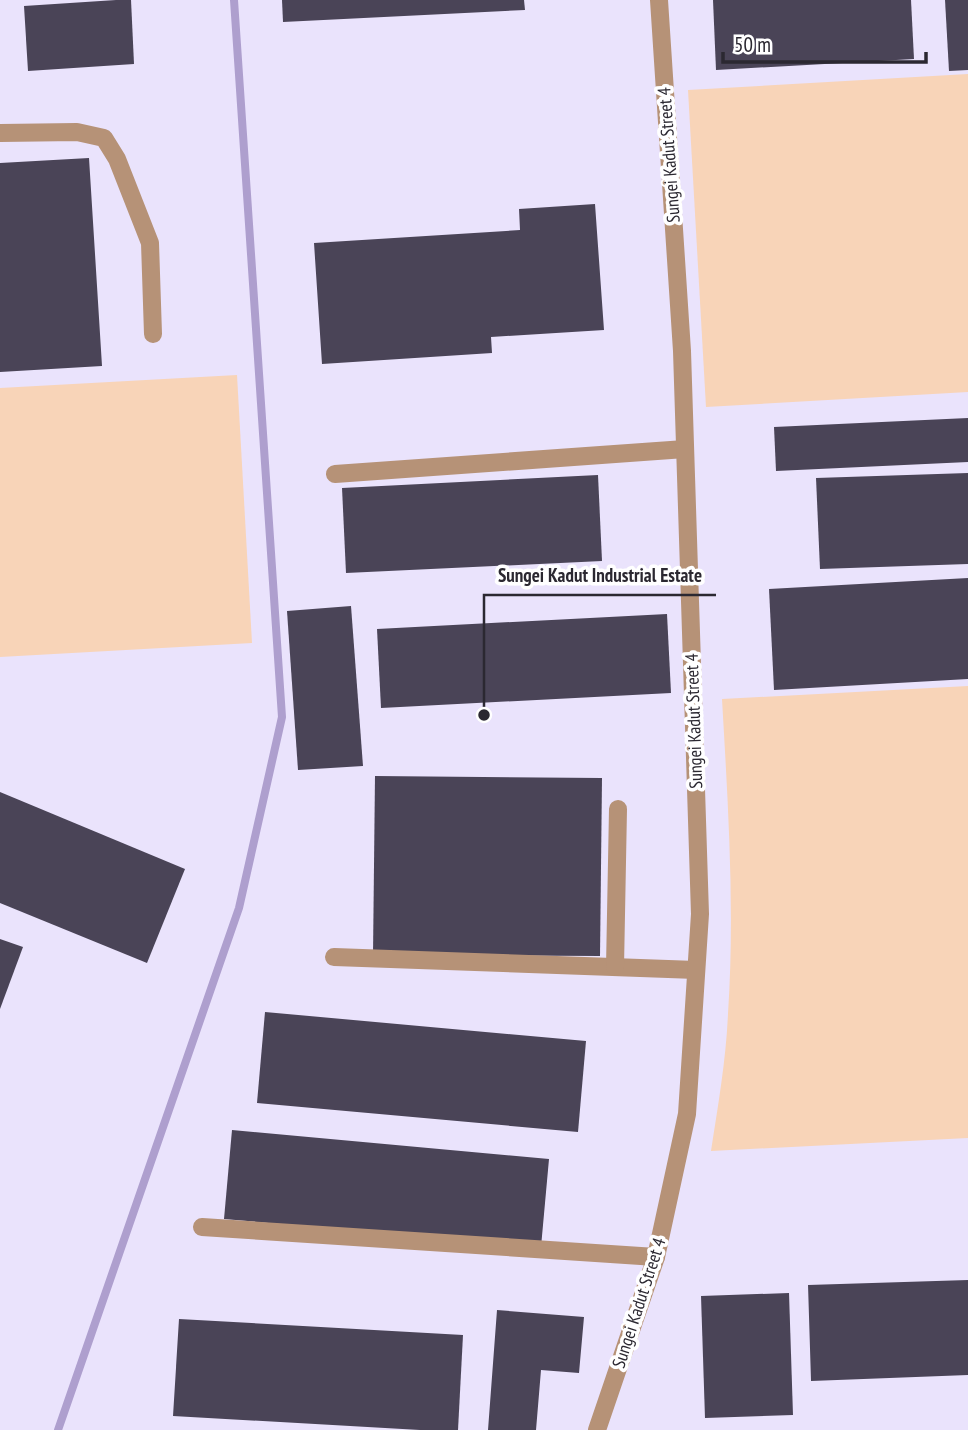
<svg xmlns="http://www.w3.org/2000/svg" width="968" height="1430" font-family="'PT Sans Narrow',sans-serif">
  <style>
    .built { fill: #eae3fc }
    .green { fill: #f8d4b8 }
    .lines { fill: none; stroke-linecap: round; stroke-linejoin: round }
    .stream { stroke: #ae9fce; stroke-width: 8 }
    .building { fill: #4a4457 }
    .minor { stroke: #b69277; stroke-width: 18 }
    .labels { text-anchor: middle; stroke-width: 7; stroke-linejoin: round; paint-order: stroke }
    .street-label { font-size: 18px; fill: #2b2831; stroke: #fff }
    .leader { fill: none; stroke: #2b2831; stroke-width: 2.5 }
    .callout-dot { fill: #2b2831; stroke: #fff; stroke-width: 2.5 }
    .callout-label { font-size: 19px; text-anchor: middle; font-weight: bold; fill: #2b2831; stroke: #fff; stroke-width: 7; stroke-linejoin: round; paint-order: stroke }
  </style>
  <rect width="100%" height="100%" fill="#f3effe"/>
  <rect class="built" x="0" y="0" width="968" height="1430"/>
  <g class="green">
    <path d="M968,74V392L706,407L688,90Z"/>
    <path d="M237,375L252,643L0,657V388Z"/>
    <path d="M968,686V1138L711,1151C718,1106 726,1060 728,1014C735,909 728,804 722,699Z"/>
  </g>
  <g class="lines">
    <path class="stream" d="M58,1430L239,908L282,717L234,0"/>
  </g>
  <g class="building">
    <path d="M116,0H131L134,64L28,71L24,6Z"/>
    <path d="M282,0H524L525,10L283,22Z"/>
    <path d="M713,0H911L914,59L716,70Z"/>
    <path d="M945,0H968V70L949,71Z"/>
    <path d="M89,158L102,366L0,372V163Z"/>
    <path d="M595,204L604,330L491,337L492,353L322,364L314,243L520,230L519,209Z"/>
    <path d="M968,418V462L776,471L774,427Z"/>
    <path d="M968,473V564L820,569L816,478Z"/>
    <path d="M598,475L602,561L346,573L342,488Z"/>
    <path d="M968,578V679L774,690L769,589Z"/>
    <path d="M351,606L363,766L298,770L287,611Z"/>
    <path d="M667,614L671,693L381,708L377,629Z"/>
    <path d="M375,776L602,778L600,956L373,955Z"/>
    <path d="M0,792L185,869L147,963L0,903Z"/>
    <path d="M0,939L23,947L0,1009Z"/>
    <path d="M265,1012L586,1041L578,1132L257,1103Z"/>
    <path d="M232,1130L549,1159L541,1247L224,1219Z"/>
    <path d="M968,1280V1375L811,1381L808,1285Z"/>
    <path d="M789,1293L793,1415L705,1418L701,1296Z"/>
    <path d="M497,1310L584,1317L579,1373L541,1370L536,1430H488Z"/>
    <path d="M179,1319L463,1335L458,1430H420L173,1416Z"/>
  </g>
  <g class="lines">
    <g class="minor">
      <path d="M0,133L77,132L104,138L117,159L150,243L153,334"/>
      <path d="M335,474L685,449"/>
      <path d="M334,957L696,970"/>
      <path d="M615,967L618,809"/>
      <path d="M202,1227L656,1257"/>
      <path d="M597,1430L656,1257L687,1114L700,914L682,351L659,0"/>
    </g>
  </g>
  <g class="labels">
    <g class="street-label">
      <text transform="translate(669 155) rotate(-94)" y="6">Sungei Kadut Street 4</text>
      <text transform="translate(694 721) rotate(-92)" y="6">Sungei Kadut Street 4</text>
      <text transform="translate(639 1303) rotate(-72)" y="6">Sungei Kadut Street 4</text>
    </g>
  </g>
  <path class="leader" d="M484 715L484 595H716"/>
  <circle class="callout-dot" cx="484" cy="715" r="7"/>
  <g class="callout-label">
    <text x="600" y="582">Sungei Kadut Industrial Estate</text>
  </g>
  <path d="M723 52v10h203v-10" fill="none" stroke="#2b2831" stroke-width="3.5"/>
  <text x="734" y="52" font-size="21" fill="#2b2831" stroke="#ffffff" stroke-width="5" paint-order="stroke">50 m</text>
</svg>
